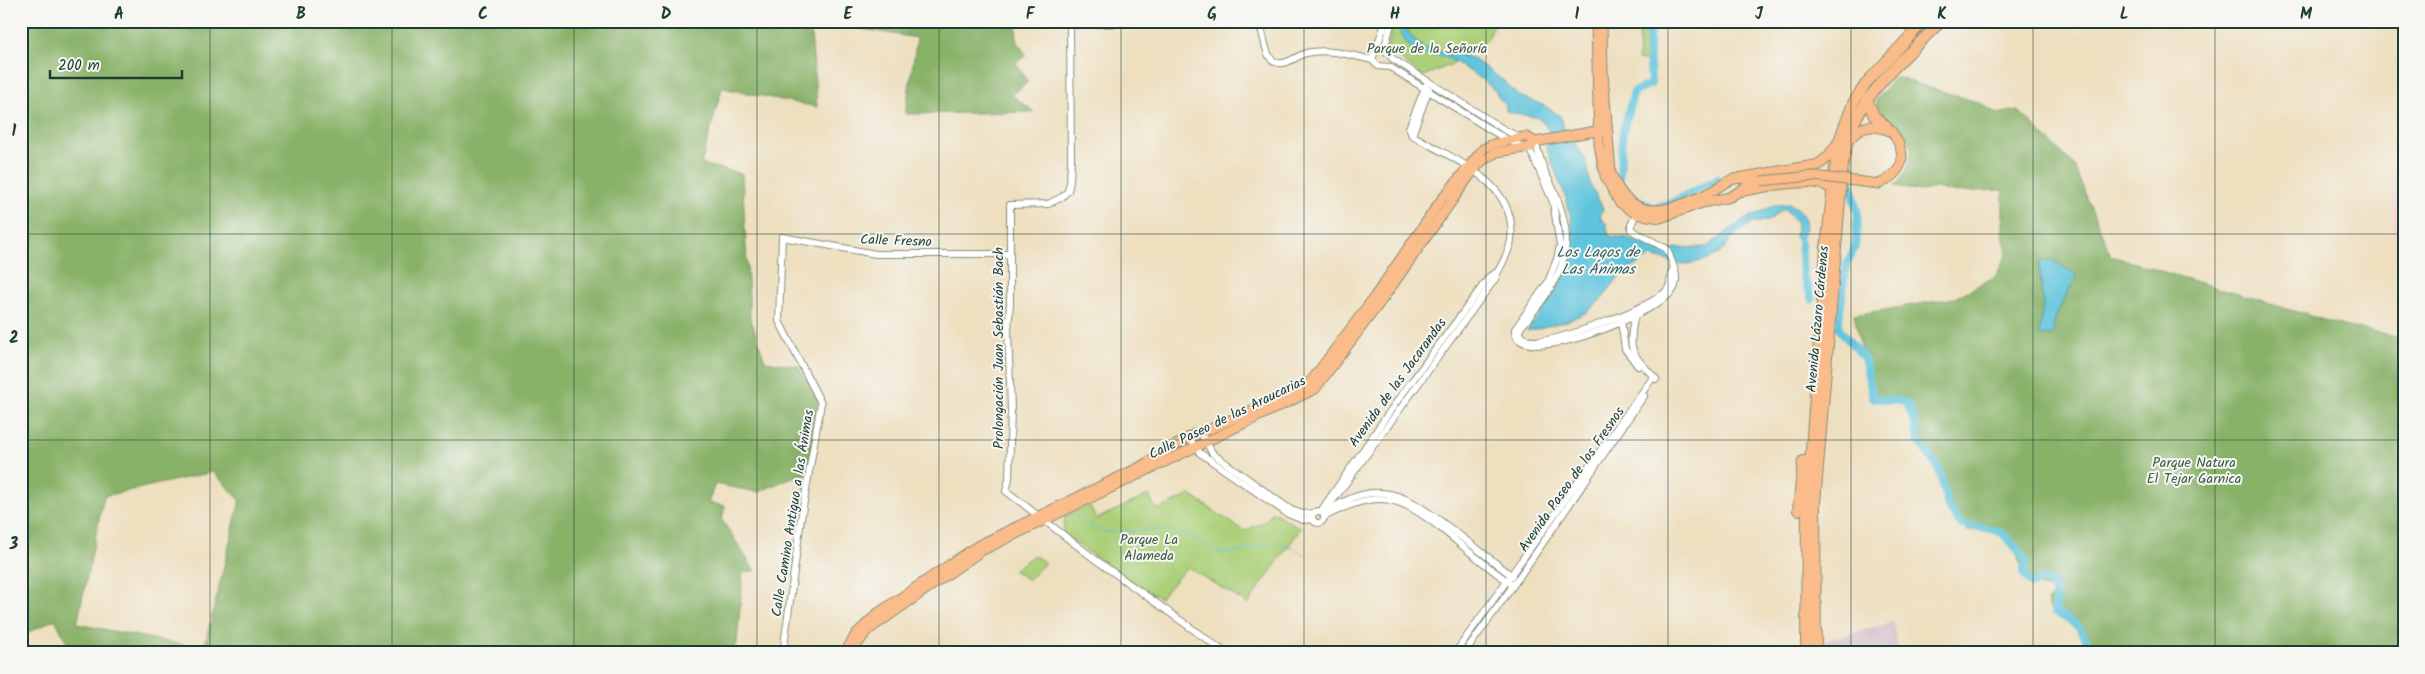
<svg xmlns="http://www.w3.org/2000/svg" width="2425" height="674" font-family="Kalam,sans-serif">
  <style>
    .built { fill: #f7cfd4 }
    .industrial { fill: #d2bdc8 }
    .green { fill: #acd079; stroke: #668656 }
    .forest { fill: #89b269; stroke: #54784e; fill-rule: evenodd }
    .water { fill: #5fc4dd; stroke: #3f8088 }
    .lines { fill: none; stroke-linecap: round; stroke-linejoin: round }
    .stream { stroke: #5fc4dd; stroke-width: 1 }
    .river { stroke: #5fc4dd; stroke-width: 8 }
    .minor-casing { stroke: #868e7a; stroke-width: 8 }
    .major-casing { stroke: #868e7a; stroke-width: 11 }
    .highway-casing { stroke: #868e7a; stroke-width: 12 }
    .minor { stroke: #fff; stroke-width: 6 }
    .major { stroke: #f9bc8a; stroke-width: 9 }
    .highway { stroke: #f9bc8a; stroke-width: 10 }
    .major-bridge-casing { stroke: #868e7a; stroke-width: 11; stroke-linecap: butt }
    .major-bridge { stroke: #f9bc8a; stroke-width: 9 }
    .grid { fill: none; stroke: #1f3d34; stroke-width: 1; stroke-opacity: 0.55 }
    .labels { text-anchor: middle; stroke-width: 4; stroke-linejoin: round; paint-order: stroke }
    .park-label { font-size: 14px; fill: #3b5a42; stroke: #f6f6f2 }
    .street-label { font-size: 14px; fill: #1f3d34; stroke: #f6f6f2 }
    .water-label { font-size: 15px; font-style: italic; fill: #2f5f5e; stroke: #f6f6f2 }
    .neatline { fill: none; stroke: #1f3d34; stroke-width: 2 }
    .grid-label { font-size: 16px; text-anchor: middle; font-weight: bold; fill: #1f3d34 }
  </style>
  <rect width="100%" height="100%" fill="#f6f6f2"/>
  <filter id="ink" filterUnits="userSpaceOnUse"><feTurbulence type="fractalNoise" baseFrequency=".02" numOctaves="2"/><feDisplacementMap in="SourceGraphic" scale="10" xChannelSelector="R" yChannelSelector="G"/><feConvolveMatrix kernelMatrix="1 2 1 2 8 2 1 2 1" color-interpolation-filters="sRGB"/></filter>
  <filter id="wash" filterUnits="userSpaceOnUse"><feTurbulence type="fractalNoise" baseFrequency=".0096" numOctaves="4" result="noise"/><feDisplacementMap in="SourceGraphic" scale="20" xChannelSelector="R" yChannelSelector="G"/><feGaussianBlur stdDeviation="1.12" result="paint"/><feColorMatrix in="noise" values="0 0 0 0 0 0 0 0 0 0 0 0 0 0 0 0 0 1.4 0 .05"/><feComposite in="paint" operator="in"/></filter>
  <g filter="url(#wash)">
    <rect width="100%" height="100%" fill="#eedfbf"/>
    <path class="built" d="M2404,122V315L2393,224L2395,136Z"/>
    <path class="industrial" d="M1893,622L1899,653H1819L1820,642Z"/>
    <g class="green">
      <path d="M1394,21H1497L1487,40L1450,65L1423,76L1387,49Z"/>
      <path d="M1640,21H1649L1647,61L1638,60Z"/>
      <path d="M1149,495L1155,508L1160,509L1190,495L1244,531L1264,522L1273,512L1301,528L1248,604L1187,567L1160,598L1126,578L1063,534L1065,516L1089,505L1096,519Z"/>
      <path d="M1034,555L1045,563L1028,580L1013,570Z"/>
    </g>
    <g class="forest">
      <path d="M21,21H810L817,107L722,88L701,164L742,174L750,317L765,361L798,366L818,401L807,475L800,474L758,492L715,484L708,503L725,506L722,520L755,571L743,572L737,643L730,653H72L55,619L21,636ZM213,472L240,500L204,649L77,624L104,496Z"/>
      <path d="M816,21H1017L1016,39L1026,55L1016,63L1028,82L1012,95L1034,112L905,114L917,38Z"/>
      <path d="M1895,77L1980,103L1997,114L2018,110L2073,164L2111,256L2347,327L2404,337V653H2095C2083,649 2080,632 2074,623C2070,617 2056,612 2049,608L2047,602L2055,592L2054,588C2010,592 2026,531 1991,528C1984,528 1975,530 1968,531C1947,516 1944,488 1935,466C1930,455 1921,447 1916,436C1911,425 1909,414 1903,403L1878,399L1868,381L1854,315L1955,298L1996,276L2007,253L2003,233V190L1952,192L1936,188L1921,191L1895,186C1911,168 1920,146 1898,127C1886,117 1879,116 1876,100Z"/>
    </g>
    <g class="water">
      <path d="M1399,21H1404L1405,27L1417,43L1427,49L1472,58L1504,81L1517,95L1545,106L1560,116L1563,126L1586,160L1590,184L1603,208L1600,218L1606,223L1609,236L1627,238L1664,252L1676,248L1707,247L1742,221L1775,205L1789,204L1797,208L1805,219L1806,228L1801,243L1795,237L1797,223L1784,208L1769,220L1750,224L1735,235L1719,254L1706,260L1683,265L1651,256L1619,276L1602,299L1587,312L1567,321L1527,331C1559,286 1585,260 1567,202C1561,182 1551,165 1546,144L1554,142C1539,108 1535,120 1506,111V104C1499,101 1499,95 1494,90C1482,78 1466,69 1452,60C1439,53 1424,59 1412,49C1403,41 1400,32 1399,21Z"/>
      <path d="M2052,260L2076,275V278C2066,296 2053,313 2053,334L2050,336L2039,335L2043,306L2039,262Z"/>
    </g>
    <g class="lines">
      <g class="stream">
        <path d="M1075,514L1080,520"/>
        <path d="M1084,522L1103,532L1169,530L1198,540L1219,553L1237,552L1273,544"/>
        <path d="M1278,544H1287L1305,555"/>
      </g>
      <g class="river">
        <path d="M1650,21L1649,49L1651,84L1634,92L1623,131L1619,184L1629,195L1654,208L1674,201L1717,179"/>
        <path d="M1851,184L1858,215L1855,247L1846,266L1838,328L1864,358L1873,397C1885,403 1896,397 1908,404L1914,420L1918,440L1939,469L1948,507L1962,525L1992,529L2004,534L2025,559L2024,574L2031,584L2043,581L2052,583L2057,599L2054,611L2078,626L2094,653"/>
        <path d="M1801,243L1803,275L1812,299"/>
      </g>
    </g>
  </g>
  <g filter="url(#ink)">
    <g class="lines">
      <g class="minor-casing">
        <g id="minor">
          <path d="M1196,21L1070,25L1071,159L1070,182L1068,191L1062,197L1048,204L1010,205V303L1008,331L1011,409L1009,479L1006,491L1096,560L1226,653"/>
          <path d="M1229,21L1249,22L1261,29C1264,37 1266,56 1273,61C1284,68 1296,56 1306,53C1327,48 1351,55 1372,60"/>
          <path d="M1378,48L1384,49L1393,59L1503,129L1519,137"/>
          <path d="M1384,49L1392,21"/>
          <path d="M1372,60L1378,66L1390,67L1499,135L1530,151L1533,156L1553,202L1560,246L1557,259L1548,282L1515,329C1513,374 1669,310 1675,286C1679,274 1671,261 1667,249L1631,230V225L1638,211"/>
          <path d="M1372,60L1386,21"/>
          <path d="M1412,135L1409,128L1426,85"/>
          <path d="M1412,135L1429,89"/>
          <path d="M1535,142C1539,152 1541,164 1546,174C1581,242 1568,272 1521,327L1519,332C1522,338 1528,341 1535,341C1558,342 1646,309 1664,293C1673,286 1669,277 1673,269"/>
          <path d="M1635,315C1627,350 1631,353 1656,379"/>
          <path d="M1621,321L1625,349L1638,366"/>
          <path d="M1200,432L1213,454L1291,510L1303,514L1314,513"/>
          <path d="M1189,438L1200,453L1288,514L1303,520L1313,519"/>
          <path d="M1323,508L1395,404L1490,276L1497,272"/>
          <circle cx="1318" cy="517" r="6"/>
          <path d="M1322,512L1335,498L1495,279C1500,265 1509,255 1511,240C1518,182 1452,159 1412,135"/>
          <path d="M1326,512C1379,477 1405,494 1451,529C1471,544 1492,560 1512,576"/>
          <path d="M1324,517C1379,489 1397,494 1443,530C1465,548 1487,567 1510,583"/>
          <path d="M783,653L801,519L821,403L779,321L782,237L876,254H1010"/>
          <path d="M1455,653L1651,380"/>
          <path d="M1464,653C1527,570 1584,481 1644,396"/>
        </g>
      </g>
      <g class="major-casing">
        <g id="major">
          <path d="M1596,21L1599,145L1605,176L1619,202L1636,214L1660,218L1702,203L1730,197L1754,182L1761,181"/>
          <path d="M1602,21L1603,73L1611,173C1631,226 1670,212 1710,192C1722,186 1730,176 1745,179"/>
          <path d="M1863,182L1879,184C1906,171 1908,154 1891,131"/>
          <path d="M845,653L856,634L878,613L977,546L1140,467L1194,434L1208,430L1308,385L1375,296L1442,199L1483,149L1493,144L1522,137H1527L1535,142"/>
          <path d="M851,653L867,631L981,551L1315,389L1382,300L1473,171L1482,161L1497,152L1531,147L1535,142L1607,129"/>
        </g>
      </g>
      <g class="highway-casing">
        <g id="highway">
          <path d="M1867,99L1874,116L1887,127"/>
          <path d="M1849,139C1862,124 1874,124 1891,131"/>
          <path d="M1740,178L1818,165L1828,157L1836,146"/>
          <path d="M1743,191C1760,187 1821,174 1832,190"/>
          <path d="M1798,510L1803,461"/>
          <path d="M1806,653L1807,503L1826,248L1838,143L1853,103L1867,82L1924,21"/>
          <path d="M1816,653L1815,503L1843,163C1846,148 1849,133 1856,119C1872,86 1915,47 1942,21"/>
        </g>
      </g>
      <use href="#minor" class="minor"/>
      <use href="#major" class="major"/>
      <use href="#highway" class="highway"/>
      <g class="major-bridge-casing">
        <path id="major-bridge" d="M1761,181L1813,176L1863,182"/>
      </g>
      <use href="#major-bridge" class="major-bridge"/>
    </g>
  </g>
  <path class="grid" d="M210,21V653M392,21V653M574,21V653M757,21V653M939,21V653M1121,21V653M1304,21V653M1486,21V653M1668,21V653M1851,21V653M2033,21V653M2215,21V653M21,234H2404M21,440H2404"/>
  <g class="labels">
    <g class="park-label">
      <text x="1427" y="53">Parque de la Señoría</text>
      <text x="2194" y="467">Parque Natura<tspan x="2194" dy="16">El Tejar Garnica</tspan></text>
      <text x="1149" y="544">Parque La<tspan x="1149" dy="16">Alameda</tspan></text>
    </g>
    <g class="street-label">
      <text transform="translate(896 240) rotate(2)" y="5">Calle Fresno</text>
      <text transform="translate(1817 319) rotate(-85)" y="5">Avenida Lázaro Cárdenas</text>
      <text transform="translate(998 348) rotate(-90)" y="5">Prolongación Juan Sebastián Bach</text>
      <text transform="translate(1397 382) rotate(-54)" y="5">Avenida de las Jacarandas</text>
      <text transform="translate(1227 417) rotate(-26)" y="5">Calle Paseo de las Araucarias</text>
      <text transform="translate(1571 479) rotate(-55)" y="5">Avenida Paseo de los Fresnos</text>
      <text transform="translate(792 513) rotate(-81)" y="5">Calle Camino Antiguo a las Ánimas</text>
    </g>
    <g class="water-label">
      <text x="1598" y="257">Los Lagos de<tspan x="1598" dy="17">Las Ánimas</tspan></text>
    </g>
  </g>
  <rect width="2425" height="674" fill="none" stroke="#f6f6f2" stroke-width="55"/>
  <path d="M50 70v8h132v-8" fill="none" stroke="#1f3d34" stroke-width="2.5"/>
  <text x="58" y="70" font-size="15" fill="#1f3d34" stroke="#f6f6f2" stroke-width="4" paint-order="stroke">200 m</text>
  <rect x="28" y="28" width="2370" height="618" class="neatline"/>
  <g class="grid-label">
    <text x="119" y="19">A</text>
    <text x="301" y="19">B</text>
    <text x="483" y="19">C</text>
    <text x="666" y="19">D</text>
    <text x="848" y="19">E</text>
    <text x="1030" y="19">F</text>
    <text x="1212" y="19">G</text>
    <text x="1395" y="19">H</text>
    <text x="1577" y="19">I</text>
    <text x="1759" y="19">J</text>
    <text x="1942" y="19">K</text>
    <text x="2124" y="19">L</text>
    <text x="2306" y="19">M</text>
    <text x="14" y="136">1</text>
    <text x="14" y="343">2</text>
    <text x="14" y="549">3</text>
  </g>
</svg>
